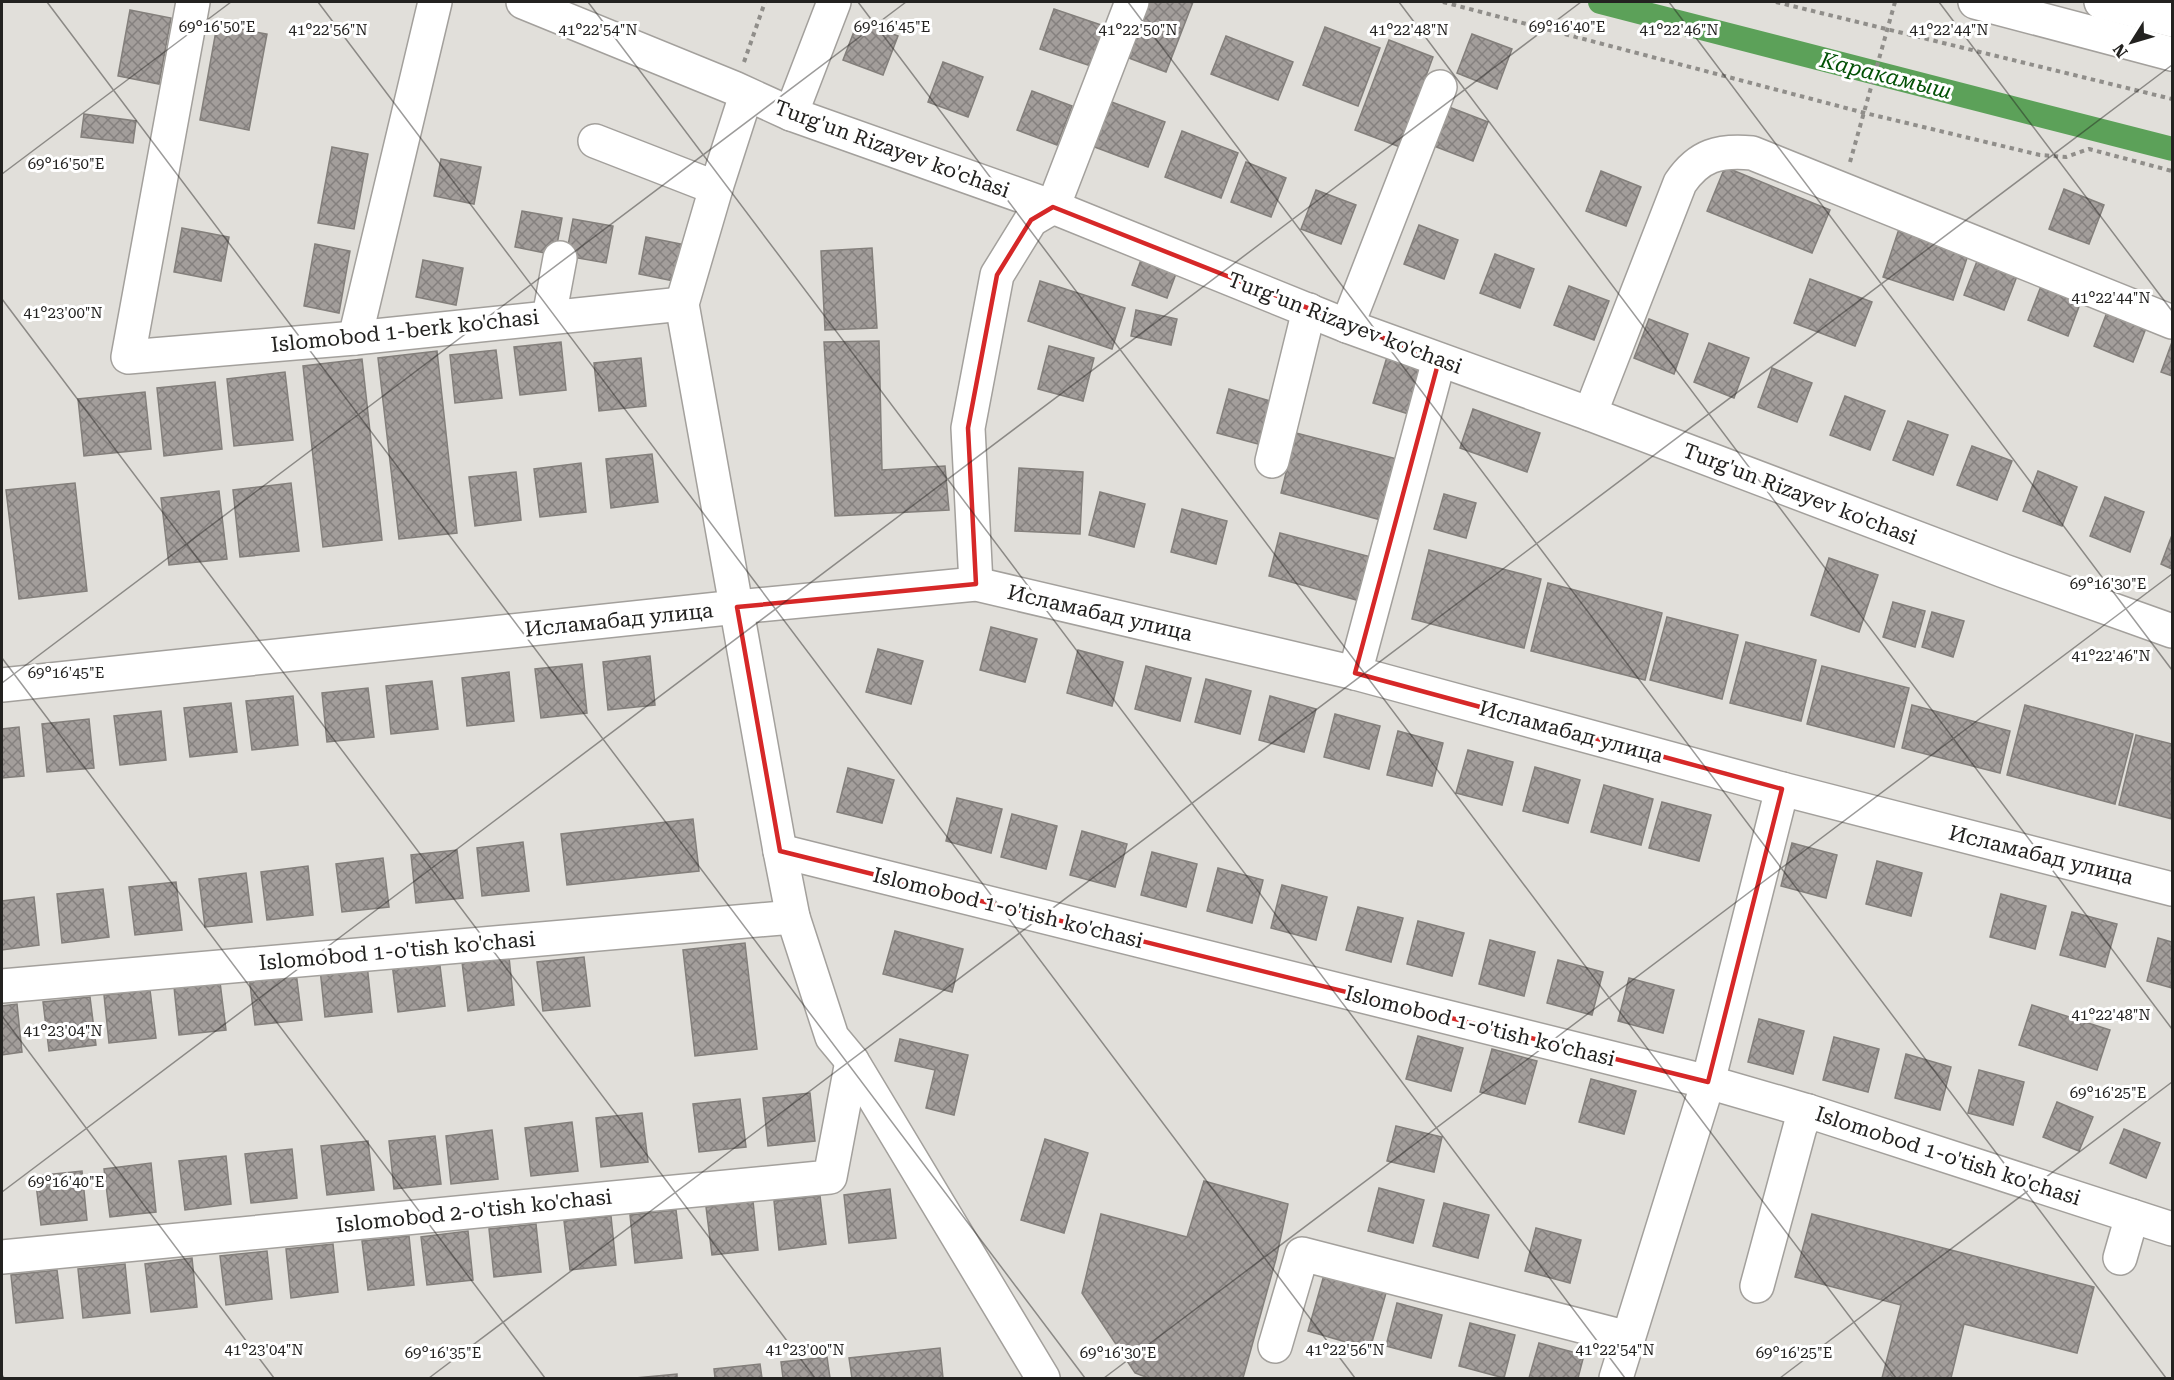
<svg xmlns="http://www.w3.org/2000/svg" width="2174" height="1380" font-family="'Roboto Serif',serif">
  <style>
    .lines { fill: none; stroke-linecap: round; stroke-linejoin: round }
    .canal { stroke: #5ca159; stroke-width: 24 }
    .building { fill: url(#building-cross-hatch); stroke: #837f7b; stroke-width: 1.5 }
    .minor-casing { stroke: #a3a09c; stroke-width: 36 }
    .major-casing { stroke: #a3a09c; stroke-width: 36 }
    .path { stroke: #908e8a; stroke-width: 4; stroke-dasharray: 4.5 4.5; stroke-linecap: butt }
    .minor { stroke: #fff; stroke-width: 33 }
    .major { stroke: #fff; stroke-width: 33 }
    .marked { fill: none; stroke: #d62828; stroke-width: 4.5; stroke-linejoin: round }
    .ticks { fill: none; stroke: #232220; stroke-width: 1.5; stroke-opacity: 0.45 }
    .labels { text-anchor: middle; stroke-width: 6; stroke-linejoin: round; paint-order: stroke }
    .street-label { font-size: 21px; fill: #232220; stroke: #fff }
    .water-label { font-size: 22px; font-style: italic; fill: #025005; stroke: #fff }
    .ticks-label { font-size: 15px; text-anchor: middle; fill: #232220; stroke: #fff; stroke-width: 6; stroke-linejoin: round; paint-order: stroke }
  </style>
  <defs>
    <pattern id="building-cross-hatch" width="8" height="8" patternUnits="userSpaceOnUse" patternTransform="scale(1.5)"><rect width="8" height="8" fill="#a39e9b"/><path d="M0 0l8 8M0 8l8-8" fill="none" stroke="#84807e"/></pattern>
  </defs>
  <rect width="100%" height="100%" fill="#e1dfda"/>
  <g class="lines">
    <path class="canal" d="M1600,2L2172,149"/>
  </g>
  <g class="building">
    <path d="M1142,2H1193L1166,72L1121,55Z"/>
    <path d="M1054,9L1110,28L1097,68L1040,49Z"/>
    <path d="M130,10L171,18L159,84L118,76Z"/>
    <path d="M858,21L898,36L883,75L843,60Z"/>
    <path d="M217,25L267,34L249,130L200,120Z"/>
    <path d="M1325,27L1380,48L1358,106L1303,85Z"/>
    <path d="M1472,34L1512,49L1497,89L1457,73Z"/>
    <path d="M1226,36L1293,62L1278,100L1211,74Z"/>
    <path d="M1389,40L1433,57L1400,147L1355,130Z"/>
    <path d="M943,62L983,77L968,117L928,102Z"/>
    <path d="M1032,91L1072,106L1057,145L1017,130Z"/>
    <path d="M1109,101L1165,122L1148,167L1092,146Z"/>
    <path d="M1449,107L1488,122L1473,161L1434,146Z"/>
    <path d="M84,114L136,121L133,143L81,137Z"/>
    <path d="M1182,131L1238,153L1221,198L1165,177Z"/>
    <path d="M332,147L368,154L354,229L318,223Z"/>
    <path d="M441,159L481,167L474,204L434,196Z"/>
    <path d="M1246,162L1286,178L1271,217L1231,202Z"/>
    <path d="M1725,167L1830,210L1812,253L1707,211Z"/>
    <path d="M1601,171L1641,187L1626,226L1586,211Z"/>
    <path d="M2064,189L2104,205L2089,244L2049,229Z"/>
    <path d="M1316,190L1356,205L1341,244L1301,229Z"/>
    <path d="M522,211L562,218L555,255L515,247Z"/>
    <path d="M573,219L613,226L606,263L566,256Z"/>
    <path d="M1419,225L1458,240L1444,279L1404,264Z"/>
    <path d="M1900,226L1970,249L1953,300L1883,277Z"/>
    <path d="M182,228L229,237L221,281L174,272Z"/>
    <path d="M646,237L686,245L679,282L639,274Z"/>
    <path d="M315,244L350,251L339,313L304,306Z"/>
    <path d="M872,248L877,328L825,330L821,251Z"/>
    <path d="M1495,254L1534,269L1520,308L1480,293Z"/>
    <path d="M1979,256L2019,271L2004,310L1964,295Z"/>
    <path d="M1142,257L1177,271L1167,298L1132,285Z"/>
    <path d="M423,260L463,268L456,305L416,297Z"/>
    <path d="M1810,279L1872,302L1855,346L1794,323Z"/>
    <path d="M1040,281L1125,308L1112,349L1028,321Z"/>
    <path d="M2043,281L2083,296L2068,336L2028,320Z"/>
    <path d="M1569,286L1609,301L1594,340L1554,325Z"/>
    <path d="M2109,307L2148,323L2133,362L2094,346Z"/>
    <path d="M1136,310L1177,319L1171,345L1131,336Z"/>
    <path d="M1649,319L1688,334L1674,374L1634,358Z"/>
    <path d="M879,341L882,470L945,466L949,510L835,516L824,342Z"/>
    <path d="M561,342L566,390L520,395L514,347Z"/>
    <path d="M2172,342V376L2161,372Z"/>
    <path d="M1709,343L1749,358L1734,398L1694,382Z"/>
    <path d="M1049,346L1094,358L1083,401L1038,389Z"/>
    <path d="M496,350L502,398L455,403L450,355Z"/>
    <path d="M437,351L457,533L399,539L378,358Z"/>
    <path d="M1387,357L1426,369L1412,415L1373,403Z"/>
    <path d="M641,358L646,406L599,411L594,363Z"/>
    <path d="M362,359L382,540L323,547L303,366Z"/>
    <path d="M1772,368L1812,383L1797,422L1758,407Z"/>
    <path d="M285,372L293,440L234,446L227,379Z"/>
    <path d="M215,382L222,449L164,456L157,388Z"/>
    <path d="M1229,389L1274,402L1262,445L1217,433Z"/>
    <path d="M145,392L151,449L84,456L78,399Z"/>
    <path d="M1845,396L1885,411L1870,450L1830,435Z"/>
    <path d="M1473,409L1540,433L1527,472L1460,448Z"/>
    <path d="M1908,421L1948,435L1933,475L1893,460Z"/>
    <path d="M1296,433L1397,459L1381,520L1281,493Z"/>
    <path d="M1972,446L2012,461L1997,500L1957,485Z"/>
    <path d="M652,454L658,502L611,508L606,459Z"/>
    <path d="M581,463L586,512L540,517L534,469Z"/>
    <path d="M1019,468L1083,472L1080,534L1015,531Z"/>
    <path d="M2038,471L2077,487L2062,526L2023,511Z"/>
    <path d="M516,472L521,520L475,526L469,477Z"/>
    <path d="M75,483L87,591L19,599L6,490Z"/>
    <path d="M291,483L299,551L240,557L233,490Z"/>
    <path d="M219,491L227,559L169,565L161,498Z"/>
    <path d="M1100,492L1145,504L1134,547L1089,535Z"/>
    <path d="M1444,494L1476,503L1466,538L1434,529Z"/>
    <path d="M2105,497L2144,512L2130,552L2090,536Z"/>
    <path d="M1182,509L1227,521L1216,564L1171,552Z"/>
    <path d="M1280,533L1371,557L1360,601L1269,576Z"/>
    <path d="M2172,535V569L2161,564Z"/>
    <path d="M1429,550L1541,579L1524,648L1412,619Z"/>
    <path d="M1829,558L1878,575L1859,632L1811,615Z"/>
    <path d="M1548,583L1662,613L1645,680L1531,651Z"/>
    <path d="M1893,602L1925,611L1915,647L1883,637Z"/>
    <path d="M1932,612L1964,621L1953,657L1922,647Z"/>
    <path d="M1667,617L1738,635L1722,699L1650,680Z"/>
    <path d="M991,627L1037,639L1025,682L980,670Z"/>
    <path d="M1746,642L1816,660L1801,721L1730,703Z"/>
    <path d="M878,649L923,661L911,704L866,692Z"/>
    <path d="M1078,650L1123,662L1112,706L1067,693Z"/>
    <path d="M650,656L655,705L608,710L603,662Z"/>
    <path d="M582,664L587,713L541,718L535,669Z"/>
    <path d="M1146,666L1191,678L1180,721L1135,709Z"/>
    <path d="M1822,666L1909,688L1894,747L1807,724Z"/>
    <path d="M509,672L514,721L467,726L462,678Z"/>
    <path d="M1206,679L1251,691L1240,734L1195,722Z"/>
    <path d="M432,681L438,729L391,734L386,686Z"/>
    <path d="M368,688L374,737L327,742L322,693Z"/>
    <path d="M293,696L298,745L252,750L246,701Z"/>
    <path d="M1270,696L1316,709L1304,752L1259,740Z"/>
    <path d="M231,703L237,752L190,757L184,708Z"/>
    <path d="M1912,705L2010,731L2000,773L1902,748Z"/>
    <path d="M2025,705L2133,734L2115,804L2007,775Z"/>
    <path d="M161,711L166,760L120,765L114,716Z"/>
    <path d="M1335,714L1380,726L1369,769L1324,757Z"/>
    <path d="M89,719L94,768L47,772L42,724Z"/>
    <path d="M19,727L24,776L2,778V729Z"/>
    <path d="M1398,731L1443,743L1432,786L1387,775Z"/>
    <path d="M2136,735L2172,744V819L2119,805Z"/>
    <path d="M1468,750L1513,762L1502,805L1456,793Z"/>
    <path d="M1535,767L1580,780L1568,823L1523,811Z"/>
    <path d="M848,768L894,780L882,823L837,812Z"/>
    <path d="M1604,785L1653,799L1641,845L1591,832Z"/>
    <path d="M957,798L1002,809L991,853L946,841Z"/>
    <path d="M1662,802L1711,815L1699,861L1649,848Z"/>
    <path d="M1012,814L1057,826L1046,869L1001,857Z"/>
    <path d="M693,819L699,871L567,885L561,834Z"/>
    <path d="M1082,831L1127,844L1115,887L1070,875Z"/>
    <path d="M523,842L529,891L482,896L477,848Z"/>
    <path d="M1792,843L1837,855L1826,898L1781,886Z"/>
    <path d="M457,850L463,898L416,903L411,855Z"/>
    <path d="M1152,852L1197,864L1186,907L1141,895Z"/>
    <path d="M383,858L389,907L342,912L336,864Z"/>
    <path d="M1877,861L1922,873L1911,916L1866,904Z"/>
    <path d="M308,866L313,915L267,920L261,872Z"/>
    <path d="M1218,868L1263,880L1252,923L1207,911Z"/>
    <path d="M246,873L252,922L205,927L199,879Z"/>
    <path d="M176,882L182,930L135,935L129,887Z"/>
    <path d="M1282,885L1327,897L1316,940L1271,928Z"/>
    <path d="M103,889L109,937L62,943L57,894Z"/>
    <path d="M2001,894L2046,906L2035,949L1990,937Z"/>
    <path d="M34,897L39,945L2,950V901Z"/>
    <path d="M1358,907L1403,918L1391,962L1346,950Z"/>
    <path d="M2072,912L2117,924L2105,967L2060,955Z"/>
    <path d="M1418,921L1464,933L1452,976L1407,964Z"/>
    <path d="M895,931L963,949L952,992L883,974Z"/>
    <path d="M2158,938L2172,942V988L2147,981Z"/>
    <path d="M1490,940L1535,952L1524,996L1479,984Z"/>
    <path d="M745,943L757,1049L695,1056L683,950Z"/>
    <path d="M509,957L514,1005L468,1011L462,962Z"/>
    <path d="M584,957L590,1006L543,1011L537,962Z"/>
    <path d="M439,958L445,1006L398,1012L392,963Z"/>
    <path d="M1558,960L1603,972L1592,1015L1547,1003Z"/>
    <path d="M367,964L372,1012L325,1017L320,969Z"/>
    <path d="M296,972L302,1020L255,1025L249,976Z"/>
    <path d="M1629,978L1674,990L1663,1033L1618,1021Z"/>
    <path d="M220,982L226,1030L179,1035L174,987Z"/>
    <path d="M150,990L156,1038L109,1043L104,995Z"/>
    <path d="M90,997L96,1045L49,1051L43,1002Z"/>
    <path d="M17,1004L22,1052L2,1055V1006Z"/>
    <path d="M2032,1005L2110,1030L2097,1070L2019,1045Z"/>
    <path d="M1759,1019L1804,1031L1793,1074L1748,1062Z"/>
    <path d="M1418,1036L1463,1048L1451,1091L1406,1079Z"/>
    <path d="M1834,1037L1879,1049L1868,1092L1823,1080Z"/>
    <path d="M900,1039L968,1055L954,1115L926,1108L935,1070L895,1061Z"/>
    <path d="M1492,1049L1537,1061L1525,1104L1480,1092Z"/>
    <path d="M1906,1054L1951,1067L1940,1110L1895,1098Z"/>
    <path d="M1979,1070L2024,1082L2013,1125L1968,1113Z"/>
    <path d="M1591,1079L1636,1091L1624,1134L1579,1122Z"/>
    <path d="M810,1093L815,1141L768,1146L763,1098Z"/>
    <path d="M740,1099L746,1147L699,1152L693,1104Z"/>
    <path d="M2057,1102L2093,1117L2079,1151L2043,1137Z"/>
    <path d="M642,1113L648,1162L601,1167L596,1118Z"/>
    <path d="M572,1122L578,1171L531,1176L525,1128Z"/>
    <path d="M1396,1126L1442,1137L1434,1172L1387,1161Z"/>
    <path d="M2124,1129L2160,1143L2146,1178L2110,1163Z"/>
    <path d="M492,1130L498,1179L451,1184L446,1136Z"/>
    <path d="M435,1136L441,1184L394,1189L389,1141Z"/>
    <path d="M1045,1139L1088,1153L1064,1233L1021,1220Z"/>
    <path d="M368,1141L374,1190L327,1195L321,1146Z"/>
    <path d="M292,1149L297,1198L251,1203L245,1154Z"/>
    <path d="M226,1156L231,1204L185,1210L179,1161Z"/>
    <path d="M151,1163L156,1212L110,1217L104,1169Z"/>
    <path d="M82,1171L87,1220L41,1225L35,1176Z"/>
    <path d="M1204,1181L1288,1204L1276,1259L1243,1378H1148L1135,1373L1082,1293L1101,1214L1187,1237Z"/>
    <path d="M1379,1188L1424,1200L1413,1243L1368,1231Z"/>
    <path d="M890,1189L896,1238L849,1243L844,1195Z"/>
    <path d="M820,1196L826,1244L779,1250L774,1201Z"/>
    <path d="M753,1201L758,1250L712,1255L706,1207Z"/>
    <path d="M1444,1203L1489,1215L1478,1258L1433,1246Z"/>
    <path d="M676,1210L682,1258L635,1263L630,1215Z"/>
    <path d="M1812,1214L2094,1287L2077,1353L1964,1324L1951,1378H1882L1901,1305L1795,1277Z"/>
    <path d="M611,1216L616,1265L570,1270L564,1221Z"/>
    <path d="M536,1224L541,1272L494,1277L489,1229Z"/>
    <path d="M1536,1228L1581,1240L1570,1283L1525,1271Z"/>
    <path d="M468,1231L473,1280L427,1285L421,1237Z"/>
    <path d="M409,1236L414,1285L368,1290L362,1241Z"/>
    <path d="M333,1244L338,1292L291,1298L286,1249Z"/>
    <path d="M267,1251L272,1299L226,1305L220,1256Z"/>
    <path d="M192,1258L197,1307L151,1312L145,1264Z"/>
    <path d="M125,1264L130,1313L83,1318L78,1269Z"/>
    <path d="M57,1270L63,1318L16,1323L11,1275Z"/>
    <path d="M1324,1275L1386,1293L1370,1349L1308,1331Z"/>
    <path d="M1397,1303L1442,1315L1431,1358L1386,1346Z"/>
    <path d="M1470,1323L1515,1335L1504,1378L1459,1366Z"/>
    <path d="M1539,1343L1584,1355L1578,1378H1529Z"/>
    <path d="M940,1348L943,1378H852L849,1358Z"/>
    <path d="M827,1357L830,1378H783L781,1362Z"/>
    <path d="M760,1364L762,1378H715L714,1369Z"/>
    <path d="M677,1374V1378H635Z"/>
  </g>
  <g class="lines">
    <g class="minor-casing">
      <g id="minor">
        <path d="M193,2L128,357L355,338L682,304"/>
        <path d="M523,2L734,88L791,114L1053,207L1347,326L1590,414L2004,571L2172,631"/>
        <path d="M791,114L834,2"/>
        <path d="M595,141L716,188L746,95"/>
        <path d="M716,188L682,304L780,851L793,917L832,1037L852,1061L1043,1378"/>
        <path d="M549,317L560,258"/>
        <path d="M1347,326L1440,87"/>
        <path d="M355,338L435,2"/>
        <path d="M1590,414L1680,183C1699,155 1719,150 1752,153L2172,322"/>
        <path d="M1272,461L1309,310"/>
        <path d="M976,584L968,428L997,275L1031,220L1053,207L1132,2"/>
        <path d="M1355,673L1439,360"/>
        <path d="M2,685L737,607L976,584L1355,673L1782,789L2172,889"/>
        <path d="M780,851L1708,1082L1808,1111L2172,1229"/>
        <path d="M2,986L793,917"/>
        <path d="M2,1257L830,1177L852,1061"/>
        <path d="M2120,1258L2132,1216"/>
        <path d="M1757,1286L1800,1127L1808,1111"/>
        <path d="M1275,1346L1302,1254L1628,1338"/>
        <path d="M1616,1378L1708,1082L1782,789"/>
      </g>
    </g>
    <g class="major-casing">
      <g id="major">
        <path d="M1975,2L2172,54"/>
        <path d="M2101,2L2172,20"/>
      </g>
    </g>
    <g class="path">
      <path d="M1443,2L1865,113L2040,155L2066,157L2089,149L2172,171"/>
      <path d="M1776,2L2172,99"/>
      <path d="M744,62L765,2"/>
      <path d="M1850,162L1895,2"/>
    </g>
    <use href="#minor" class="minor"/>
    <use href="#major" class="major"/>
  </g>
  <path class="marked" d="M1053,207L1439,360L1355,673L1782,789L1708,1082L780,851L737,607L976,584L968,428L997,275L1031,220Z"/>
  <path class="ticks" d="M47,2L1085,1378M318,2L1355,1378M588,2L1625,1378M858,2L1896,1378M1128,2L2166,1378M1399,2L2172,1029M1669,2L2172,670M1939,2L2172,311M2,174L231,2M2,299L815,1378M2,658L545,1378M2,683L906,2M2,1016L274,1378M2,1192L1581,2M2,1375L4,1378M429,1378L2172,65M1104,1378L2172,574M1780,1378L2172,1082"/>
  <g class="labels">
    <g class="street-label">
      <text transform="translate(892 149) rotate(20)" y="7">Turg'un Rizayev ko'chasi</text>
      <text transform="translate(1345 323) rotate(21)" y="7">Turg'un Rizayev ko'chasi</text>
      <text transform="translate(405 331) rotate(-6)" y="7">Islomobod 1-berk ko'chasi</text>
      <text transform="translate(1800 494) rotate(21)" y="7">Turg'un Rizayev ko'chasi</text>
      <text transform="translate(1100 613) rotate(13)" y="7">Исламабад улица</text>
      <text transform="translate(619 620) rotate(-6)" y="7">Исламабад улица</text>
      <text transform="translate(1571 732) rotate(15)" y="7">Исламабад улица</text>
      <text transform="translate(2041 855) rotate(14)" y="7">Исламабад улица</text>
      <text transform="translate(1008 908) rotate(14)" y="7">Islomobod 1-o'tish ko'chasi</text>
      <text transform="translate(397 951) rotate(-5)" y="7">Islomobod 1-o'tish ko'chasi</text>
      <text transform="translate(1480 1026) rotate(14)" y="7">Islomobod 1-o'tish ko'chasi</text>
      <text transform="translate(1948 1156) rotate(18)" y="7">Islomobod 1-o'tish ko'chasi</text>
      <text transform="translate(474 1211) rotate(-6)" y="7">Islomobod 2-o'tish ko'chasi</text>
    </g>
    <g class="water-label">
      <text transform="translate(1886 75) rotate(14)" y="8">Каракамыш</text>
    </g>
  </g>
  <g class="ticks-label">
    <text x="892" y="32">69°16'45"E</text>
    <text x="217" y="32">69°16'50"E</text>
    <text x="1567" y="32">69°16'40"E</text>
    <text x="328" y="35">41°22'56"N</text>
    <text x="598" y="35">41°22'54"N</text>
    <text x="1138" y="35">41°22'50"N</text>
    <text x="1409" y="35">41°22'48"N</text>
    <text x="1679" y="35">41°22'46"N</text>
    <text x="1949" y="35">41°22'44"N</text>
    <text x="66" y="169">69°16'50"E</text>
    <text x="2111" y="303">41°22'44"N</text>
    <text x="63" y="318">41°23'00"N</text>
    <text x="2108" y="589">69°16'30"E</text>
    <text x="2111" y="661">41°22'46"N</text>
    <text x="66" y="678">69°16'45"E</text>
    <text x="2111" y="1020">41°22'48"N</text>
    <text x="63" y="1036">41°23'04"N</text>
    <text x="2108" y="1098">69°16'25"E</text>
    <text x="66" y="1187">69°16'40"E</text>
    <text x="264" y="1355">41°23'04"N</text>
    <text x="805" y="1355">41°23'00"N</text>
    <text x="1345" y="1355">41°22'56"N</text>
    <text x="1615" y="1355">41°22'54"N</text>
    <text x="443" y="1358">69°16'35"E</text>
    <text x="1118" y="1358">69°16'30"E</text>
    <text x="1794" y="1358">69°16'25"E</text>
  </g>
  <rect width="2174" height="1380" fill="none" stroke="#232220" stroke-width="6"/>
  <g transform="translate(2132 42) rotate(233)" stroke="#ffffff" stroke-width="4.5" paint-order="stroke">
  <path d="M0-4.5L10 22L0 15L-10 22Z" fill="#232220"/>
  <text y="-9" font-size="16" font-weight="bold" text-anchor="middle" fill="#232220">N</text>
  </g>
</svg>
